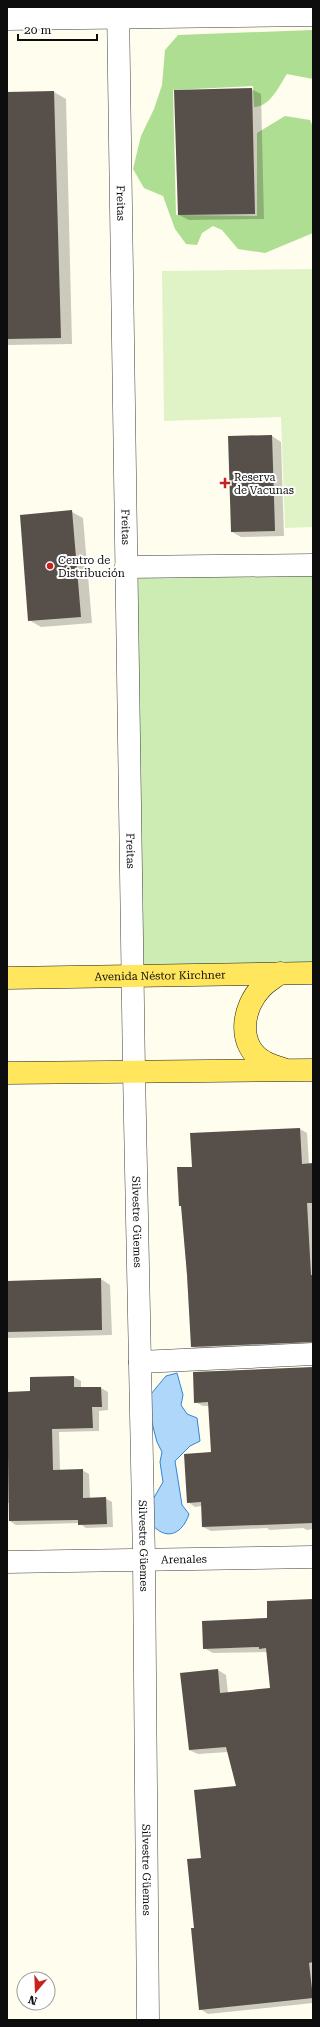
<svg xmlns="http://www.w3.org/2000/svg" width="320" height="2027" font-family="'Roboto Serif',serif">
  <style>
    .green { fill: #ccecb4 }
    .forest { fill: #aede92 }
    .pitch { fill: #e0f3c7 }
    .water { fill: #aed7fa; stroke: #3086d6 }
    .shadow { fill: #0003 }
    .building { fill: #574f49 }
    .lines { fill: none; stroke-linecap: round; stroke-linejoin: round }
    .minor-casing { stroke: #404040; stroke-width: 23 }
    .major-casing { stroke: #1e1e1e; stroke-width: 23 }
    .minor { stroke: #fff; stroke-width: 22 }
    .major { stroke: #ffe65d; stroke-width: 22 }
    .poi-dot { fill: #c7221c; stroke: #fff; stroke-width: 1.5 }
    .labels { text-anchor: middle; stroke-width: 4; stroke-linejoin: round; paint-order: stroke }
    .street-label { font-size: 11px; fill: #0d0d0d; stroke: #fff }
    .poi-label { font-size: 11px; fill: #0d0d0d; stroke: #fff; text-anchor: start }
  </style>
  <rect width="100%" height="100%" fill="#fffded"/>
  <path class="green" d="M313,573V966L141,969L135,575Z"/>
  <path class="forest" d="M313,30V79L287,74C279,86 270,107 254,107L253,86L173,90L176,215L257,216V133L285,116L310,120L313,127V233L265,253L238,249L222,230L213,226L202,233L197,245L186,244L175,229L163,196L144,188L133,169L141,136L154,109L162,85L165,50L178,35Z"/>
  <path class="pitch" d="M313,269V527L285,528L281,417L164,421L162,271Z"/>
  <path class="water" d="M177,1373L183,1395L181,1405L187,1414L197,1418L200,1441L190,1446L175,1461L182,1505L189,1514C182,1535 165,1542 150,1522L152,1501L163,1482L160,1462L162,1452L157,1442L146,1400L166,1376Z"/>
  <g class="shadow">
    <path d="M251,89L261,94L264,219L189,220L179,215Z"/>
    <path d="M54,92L66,99L72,344L7,345V93Z"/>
    <path d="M272,436L281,442L284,536L241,537L232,532Z"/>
    <path d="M72,512L83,518L92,623L41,627L29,620Z"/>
    <path d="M300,1129L307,1133L309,1164H313V1346L200,1351L192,1347L182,1207L180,1205L193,1168Z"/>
    <path d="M101,1279L110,1285L112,1335L7,1338V1282Z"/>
    <path d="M313,1368V1529L307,1530L303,1528L270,1530L267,1528L211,1531L203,1527L202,1506L195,1507L188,1502L212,1453L209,1406H203L195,1402Z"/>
    <path d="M74,1377L81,1381V1388H101L108,1392V1410L99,1411V1431L59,1432L60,1471L82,1470L89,1474L90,1499L105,1498L112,1502L113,1527L86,1528L79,1523L16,1525L10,1521L9,1503H7V1464H21Z"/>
    <path d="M313,1600V2003L208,2014L200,2009L195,1929L202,1859L238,1787L228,1752L198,1754L189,1750L218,1670L226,1675L228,1693L271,1689L268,1652L213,1653L204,1648L268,1619Z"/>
  </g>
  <g class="building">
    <path d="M252,88L255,214L178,215L174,90Z"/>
    <path d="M54,91L61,338L7,339V92Z"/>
    <path d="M272,435L275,531L231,532L228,436Z"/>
    <path d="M72,510L81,617L28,621L20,515Z"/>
    <path d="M300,1128L302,1164L313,1163V1203H307L311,1275H313V1342L191,1347L187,1274L181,1206H179L177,1167H192L190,1133Z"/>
    <path d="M101,1278L102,1330L7,1332V1281Z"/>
    <path d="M313,1367V1523L202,1527L201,1502L187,1503L184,1454L211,1452L208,1402L194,1403L193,1372Z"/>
    <path d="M74,1376V1387H101L102,1407H92L93,1428L52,1429L53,1470L83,1469V1498L106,1497L107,1524L78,1525V1520L9,1521L7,1392L30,1391V1377Z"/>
    <path d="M313,1599V1962L309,1963L313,1998L199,2010L191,1928H194L187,1859L201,1858L194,1790L236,1786L226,1747L189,1750L180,1673L218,1669L220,1693L270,1688L266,1648L259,1649V1647L203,1649L202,1621L267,1618V1601Z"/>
  </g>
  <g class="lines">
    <g class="minor-casing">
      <g id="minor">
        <path id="s1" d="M118,7L134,1071L144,1559L148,2020"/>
        <path d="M7,19L313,15"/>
        <path d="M126,567L313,565"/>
        <path d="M140,1362L313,1354"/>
        <path id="s2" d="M7,1562L313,1557"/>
      </g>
    </g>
    <g class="major-casing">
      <g id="major">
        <path d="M280,973C274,978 267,982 262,987C242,1007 236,1046 265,1062C271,1065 277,1067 283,1069"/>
        <path id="s3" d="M7,978L313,973"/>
        <path d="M7,1073L313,1070"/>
      </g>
    </g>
    <use href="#minor" class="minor"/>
    <use href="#major" class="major"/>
  </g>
  <g class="poi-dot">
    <path d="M223 477h4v4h4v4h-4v4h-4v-4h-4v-4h4z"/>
    <circle cx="50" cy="566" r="4"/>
  </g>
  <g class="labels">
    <g class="street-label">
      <text dy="4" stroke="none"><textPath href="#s1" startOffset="196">Freitas</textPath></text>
      <text dy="4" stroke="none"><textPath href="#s1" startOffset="520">Freitas</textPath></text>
      <text dy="4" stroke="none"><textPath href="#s1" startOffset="844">Freitas</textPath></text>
      <text dy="4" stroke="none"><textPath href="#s3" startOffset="153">Avenida Néstor Kirchner</textPath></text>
      <text dy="4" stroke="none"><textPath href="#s1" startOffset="1215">Silvestre Güemes</textPath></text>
      <text dy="4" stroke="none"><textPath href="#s1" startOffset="1539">Silvestre Güemes</textPath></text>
      <text dy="4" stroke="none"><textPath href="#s2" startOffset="177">Arenales</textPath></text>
      <text dy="4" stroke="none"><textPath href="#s1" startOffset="1863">Silvestre Güemes</textPath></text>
    </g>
    <g class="poi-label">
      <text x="234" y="481">Reserva<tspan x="234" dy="13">de Vacunas</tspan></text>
      <text x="58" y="564">Centro de<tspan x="58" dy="13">Distribución</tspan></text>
    </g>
  </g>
  <rect width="320" height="2027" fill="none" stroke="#0d0d0d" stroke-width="16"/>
  <g transform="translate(36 1991) rotate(199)"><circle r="19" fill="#ffffff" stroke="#9e9e9e"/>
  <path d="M0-3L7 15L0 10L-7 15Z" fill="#c7221c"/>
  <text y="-6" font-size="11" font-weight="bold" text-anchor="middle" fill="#0d0d0d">N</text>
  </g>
  <path d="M18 34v6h79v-6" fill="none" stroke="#0d0d0d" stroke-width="2"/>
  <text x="24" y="34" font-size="12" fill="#0d0d0d" stroke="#ffffff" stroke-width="3" paint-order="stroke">20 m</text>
</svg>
